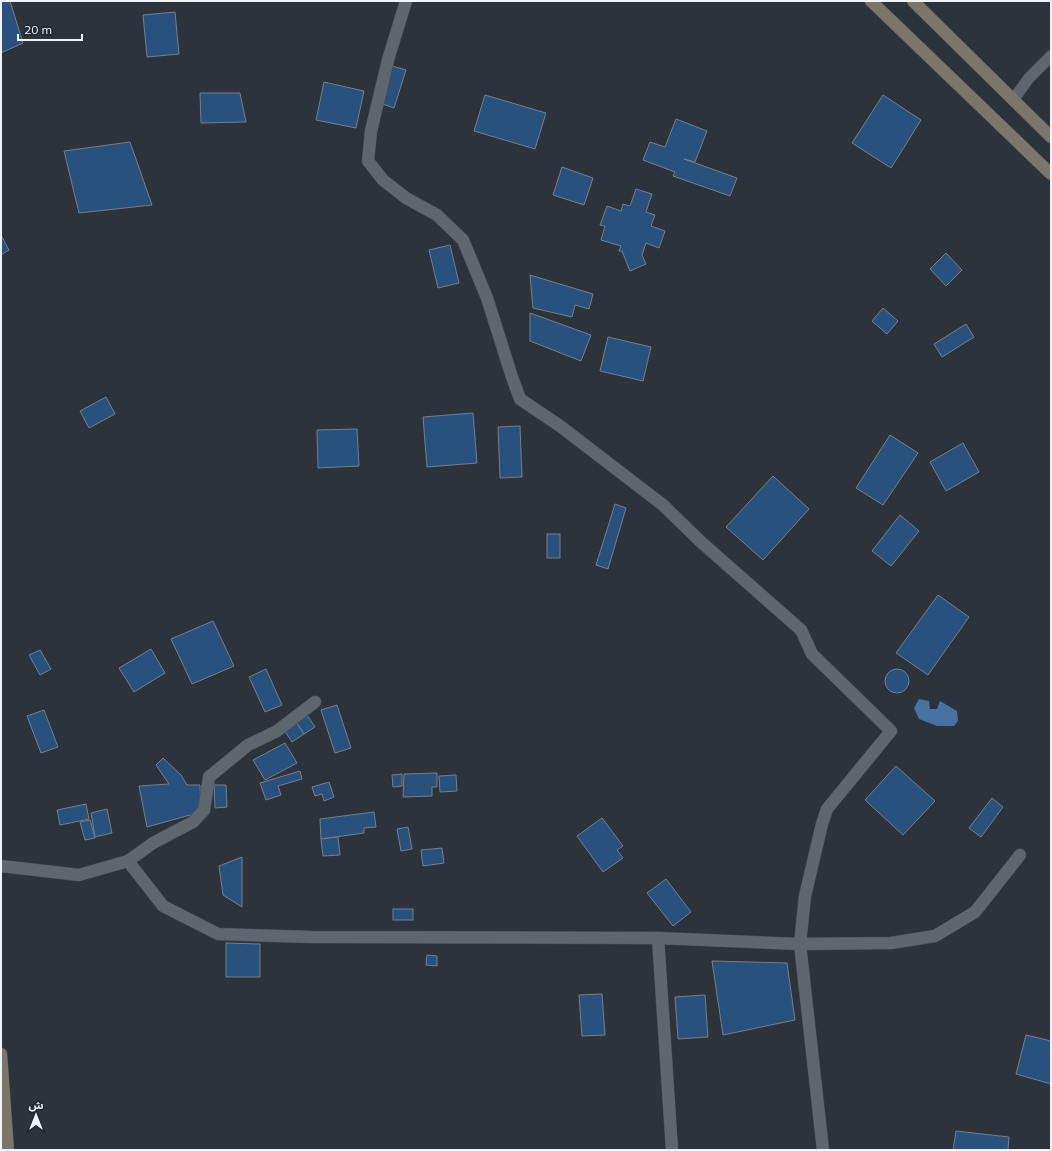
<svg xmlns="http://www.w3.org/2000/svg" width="1052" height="1151" font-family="Mulish,'Noto Sans Arabic',sans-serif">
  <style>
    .water { fill: #4872a1 }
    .building { fill: #29517e; stroke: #777f88 }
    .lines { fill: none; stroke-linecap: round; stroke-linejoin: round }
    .lane-casing { stroke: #494e56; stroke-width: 12 }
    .street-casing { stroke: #494e56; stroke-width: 13 }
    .secondary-casing { stroke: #494e56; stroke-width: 13 }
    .lane { stroke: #5e666e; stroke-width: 11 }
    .street { stroke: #5e666e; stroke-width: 12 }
    .secondary { stroke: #7c766a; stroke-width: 12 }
  </style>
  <rect width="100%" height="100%" fill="#2c333b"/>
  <path class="water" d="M919,699L929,701L930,709H937L940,701L957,711L958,721L954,726H937L919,719L914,708Z"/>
  <g class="building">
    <path d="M1,1H10L23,43L1,53Z"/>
    <path d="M175,12L179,54L147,57L143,15Z"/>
    <path d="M392,66L406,70L394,108L380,103Z"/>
    <path d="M324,82L364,91L356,128L316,120Z"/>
    <path d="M200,93H240L246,122L201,123Z"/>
    <path d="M485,95L546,113L535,149L474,131Z"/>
    <path d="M883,95L921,120L891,168L852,143Z"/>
    <path d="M676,119L707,131L695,162L684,159L737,178L730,196L673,176L675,172L643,160L650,142L665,147Z"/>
    <path d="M130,142L152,205L79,213L64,151Z"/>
    <path d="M562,167L593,178L584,205L553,195Z"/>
    <path d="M636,189L652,194L646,212L655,215L651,226L665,231L659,248L646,243L642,255L646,264L630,271L622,251H619L621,246L601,240L605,226L600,225L607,206L621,211L623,204L630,206Z"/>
    <path d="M1,235L9,250L1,255Z"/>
    <path d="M450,245L459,283L438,288L429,250Z"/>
    <path d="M946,253L962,270L946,286L930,269Z"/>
    <path d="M530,275L593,294L589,309L575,305L572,317L533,308Z"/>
    <path d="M883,308L898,321L887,334L872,321Z"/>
    <path d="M530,313L591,335L581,361L530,341Z"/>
    <path d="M966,324L974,337L942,357L934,344Z"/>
    <path d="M608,337L651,347L643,381L600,371Z"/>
    <path d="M106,397L115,414L89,428L80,411Z"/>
    <path d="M473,413L477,463L427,467L423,417Z"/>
    <path d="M520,426L522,477L500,478L498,427Z"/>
    <path d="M357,429L359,466L318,468L317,430Z"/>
    <path d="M890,435L918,453L883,505L856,488Z"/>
    <path d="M963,443L979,472L946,491L930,462Z"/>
    <path d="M773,476L809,509L763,560L726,527Z"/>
    <path d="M615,504L626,508L608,569L596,565Z"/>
    <path d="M900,515L919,531L891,566L872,551Z"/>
    <rect x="547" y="534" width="13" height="24"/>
    <path d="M938,595L969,617L928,675L896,653Z"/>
    <path d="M213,621L234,666L192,684L171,639Z"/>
    <path d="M151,649L165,673L134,692L119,668Z"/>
    <path d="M40,650L51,669L40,675L29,655Z"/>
    <circle cx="897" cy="681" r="12"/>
    <path d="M266,669L282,705L265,712L249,677Z"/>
    <path d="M337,705L351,748L335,753L321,710Z"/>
    <path d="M44,710L58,747L41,753L27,716Z"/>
    <path d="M307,715L315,727L304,734L296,722Z"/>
    <path d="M296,722L304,734L292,742L284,730Z"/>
    <path d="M285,743L297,763L265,780L253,760Z"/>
    <path d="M163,758L181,775L187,785H200L201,812L147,827L139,786L169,784L156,765Z"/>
    <path d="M896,766L935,801L903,835L865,800Z"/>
    <path d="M300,771L302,779L278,786L281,795L266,800L260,783Z"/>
    <path d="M437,773V787H432V796L403,797L404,774Z"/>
    <path d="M402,774V786L393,787L392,775Z"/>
    <path d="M456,775L457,791L440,792L439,776Z"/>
    <path d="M329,782L334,797L324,801L322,794L315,796L312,787Z"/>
    <path d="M214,785H226L227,807L215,808Z"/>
    <path d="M992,798L1003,807L981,837L969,828Z"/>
    <path d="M86,804L89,819L60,825L57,810Z"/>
    <path d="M107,809L112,833L95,837L91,813Z"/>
    <path d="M374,812L376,827L364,828V833L321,839L320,819Z"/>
    <path d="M602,818L623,846L617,850L623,858L603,872L577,836Z"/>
    <path d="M90,820L95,838L85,840L80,822Z"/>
    <path d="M408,827L412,849L401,851L397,829Z"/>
    <path d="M338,837L340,855L323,856L321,839Z"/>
    <path d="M442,848L444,863L423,866L421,850Z"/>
    <path d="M242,857V907L223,895L219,866Z"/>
    <path d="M666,879L691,912L673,926L647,893Z"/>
    <rect x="393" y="909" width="20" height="11"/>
    <path d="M226,943L260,944V977H226Z"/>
    <path d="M427,955L437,956V966L426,965Z"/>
    <path d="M712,961L787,963L795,1020L723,1035Z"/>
    <path d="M602,994L605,1035L582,1036L579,995Z"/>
    <path d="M705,995L708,1037L678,1039L675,997Z"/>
    <path d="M1026,1035L1051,1041V1084L1016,1074Z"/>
    <path d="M956,1131L1009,1137L1008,1150H953Z"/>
  </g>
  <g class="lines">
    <g class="lane-casing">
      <path id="lane" d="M1013,100L1029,78L1051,56"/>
    </g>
    <g class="street-casing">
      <g id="street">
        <path d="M406,1L388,60L371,131L368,161L383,180L406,198L437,215L463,240L487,298L512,377L520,399L560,426L663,505L701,542L801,630L812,654L891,731L827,809L822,824L805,896L800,944L823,1150"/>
        <path d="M128,861L153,843L193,822L204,810L209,777L248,745L277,731L315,702"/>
        <path d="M1,866L79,875L128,861L163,906L218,934L312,937L658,938L800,944L891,943L935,936L975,912L1020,855"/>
        <path d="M658,938L672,1150"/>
      </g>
    </g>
    <g class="secondary-casing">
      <g id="secondary">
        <path d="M871,1L1051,174"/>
        <path d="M913,1L1051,137"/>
        <path d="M1,1054L8,1150"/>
      </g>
    </g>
    <use href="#lane" class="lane"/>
    <use href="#street" class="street"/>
    <use href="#secondary" class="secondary"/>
  </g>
  <rect width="1052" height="1151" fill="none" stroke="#f0f4f9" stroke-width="4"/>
  <g transform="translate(36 1115)" stroke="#222930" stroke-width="3" paint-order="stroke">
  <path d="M0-3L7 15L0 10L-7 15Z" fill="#f0f4f9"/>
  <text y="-6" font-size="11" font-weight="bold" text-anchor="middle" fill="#f0f4f9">ش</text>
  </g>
  <path d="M18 34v6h64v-6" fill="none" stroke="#f0f4f9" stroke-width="2"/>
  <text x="24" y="34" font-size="12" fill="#f0f4f9" stroke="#222930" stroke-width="3" paint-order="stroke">20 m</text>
</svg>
